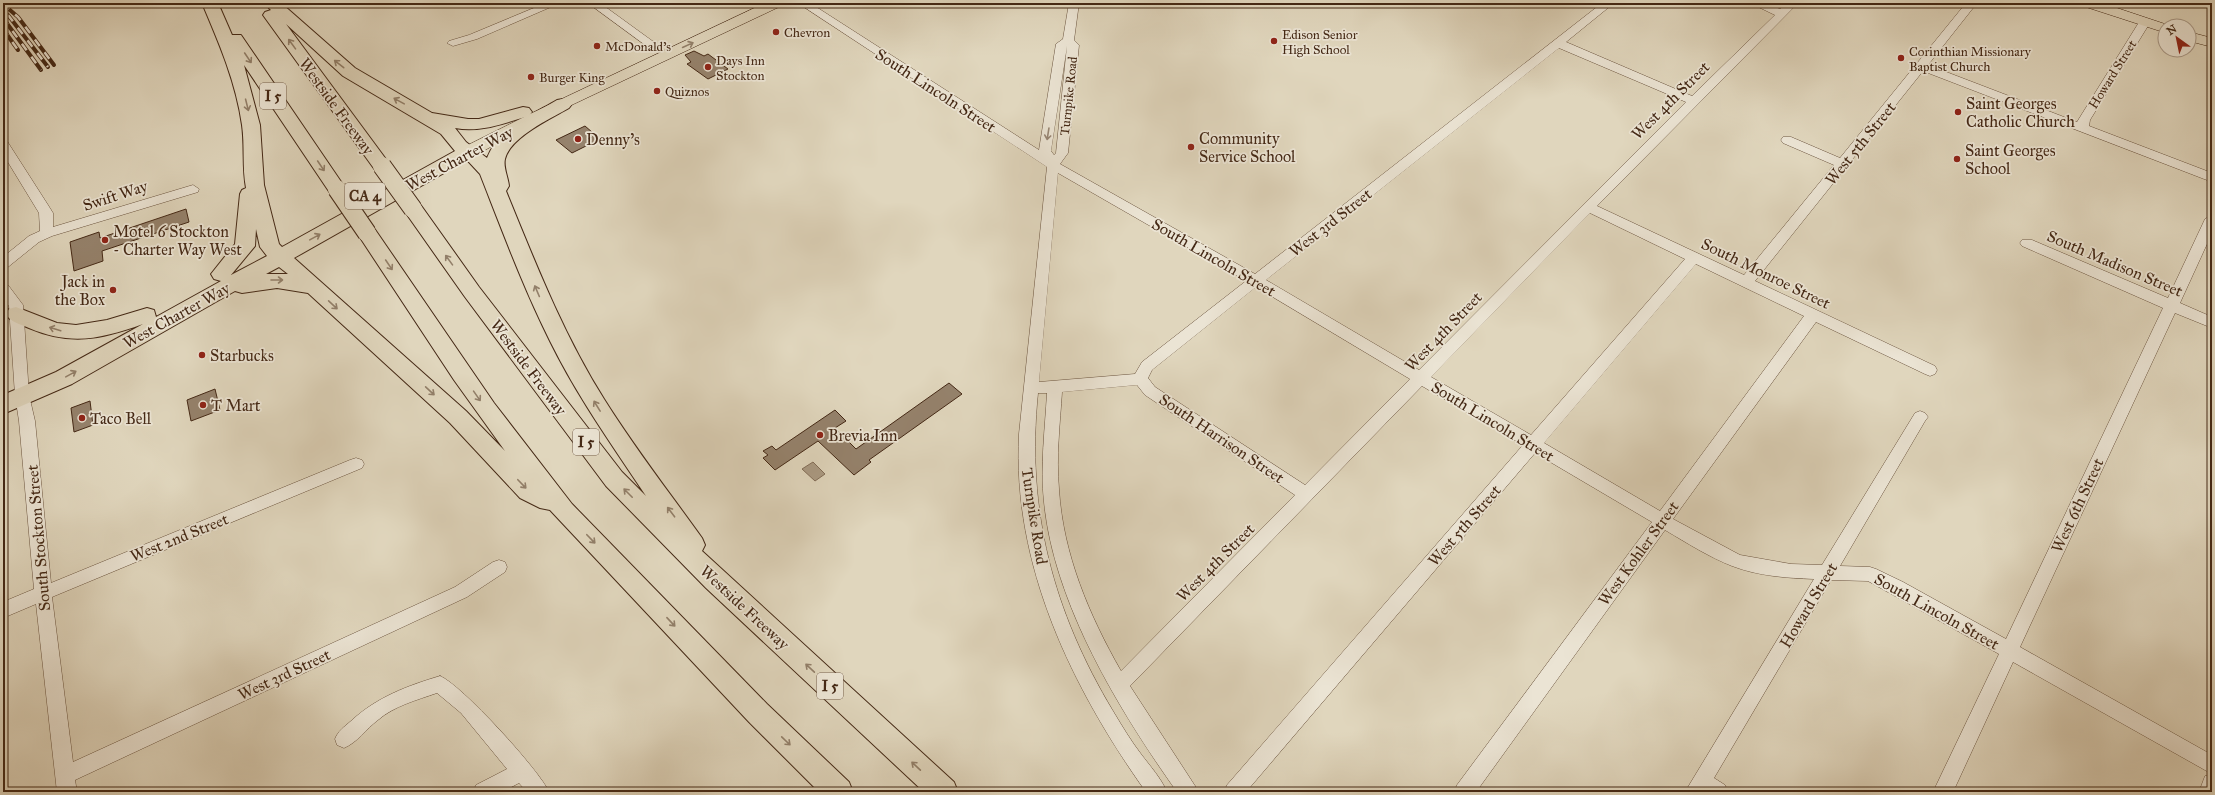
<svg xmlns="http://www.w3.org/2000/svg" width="2215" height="795" font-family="'IM FELL Great Primer',serif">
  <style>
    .water { fill: #ab9b84; stroke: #826d58 }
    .building { fill: #95826c; stroke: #442815 }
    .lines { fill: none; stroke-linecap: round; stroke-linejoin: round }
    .minor-casing { stroke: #6b543f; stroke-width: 1 }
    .major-casing { stroke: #442815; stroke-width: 1 }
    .highway-casing { stroke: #442815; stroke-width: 2 }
    .minor { fill: #ebe4d4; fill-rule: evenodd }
    .major { fill: #e0d6bd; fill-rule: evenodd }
    .highway { fill: #e0d6bd; fill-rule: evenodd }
    .rail-casing { stroke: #442815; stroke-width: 4 }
    .rail { stroke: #ebe4d4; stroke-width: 2.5; stroke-dasharray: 8; stroke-linecap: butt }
    .highway-bridge-casing { stroke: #442815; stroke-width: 20; stroke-linecap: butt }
    .highway-bridge { stroke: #e0d6bd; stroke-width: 18 }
    .oneway { stroke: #927f69 }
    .oneway2 { stroke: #988674 }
    .poi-dot { fill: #8f2418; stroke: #ebe4d4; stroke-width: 1.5 }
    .labels { text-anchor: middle; stroke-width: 3.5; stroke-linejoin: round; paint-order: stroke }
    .far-poi-label { font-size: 13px; fill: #442815; stroke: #ebe4d4; text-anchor: start }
    .far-street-label { font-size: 13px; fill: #442815; stroke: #ebe4d4 }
    .shield { fill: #ebe4d4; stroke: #76604e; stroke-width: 1 }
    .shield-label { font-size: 15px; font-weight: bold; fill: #442815 }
    .street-label { font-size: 16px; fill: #442815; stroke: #ebe4d4 }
    .poi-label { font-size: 16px; fill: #442815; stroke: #ebe4d4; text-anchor: start }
  </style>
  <rect width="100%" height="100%" fill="#e0d6bd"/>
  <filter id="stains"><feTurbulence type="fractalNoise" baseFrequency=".005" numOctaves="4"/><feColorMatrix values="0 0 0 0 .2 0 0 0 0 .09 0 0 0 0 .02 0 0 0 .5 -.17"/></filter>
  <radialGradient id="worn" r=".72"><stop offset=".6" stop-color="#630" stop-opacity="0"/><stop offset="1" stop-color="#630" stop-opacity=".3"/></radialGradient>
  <path class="water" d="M813,462L825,474L815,481L802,469Z"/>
  <g class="building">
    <path d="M694,51L704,56L708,54L728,69L708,79L687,64L691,62L685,55Z"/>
    <path d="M585,126L600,139L572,153L556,140Z"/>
    <path d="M186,209L189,222L102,251L103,261L74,271L70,242L99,232L100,238Z"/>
    <path d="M949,383L962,394L869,460L871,462L854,475L818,441L775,470L763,458L768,455L763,451L772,446L776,450L835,410L846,421L835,428L856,449Z"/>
    <path d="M215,389L220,410L191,421L187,400Z"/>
    <path d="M90,401L93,425L74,432L71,408Z"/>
  </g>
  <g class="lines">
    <g class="minor-casing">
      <g id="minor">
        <path d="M546,3H560L477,39L453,46L447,43L449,41L469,35Z"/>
        <path d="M588,3H600L662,48L660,50H652Z"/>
        <path d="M798,3H810L1039,150L1056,44L1063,39L1069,3H1079L1074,40L1079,45L1068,153L1060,164L1255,274L1602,3H1614L1566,42L1692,96L1775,15L1750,3H1765L1780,9L1787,3H1798L1597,206L1744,275L1834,165L1783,143L1781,140L1783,137H1791L1840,158L1966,3H1977L1928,65L2077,122L2141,19H2149L2151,21L2090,120L2089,126L2212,173V182L1923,71L1755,281L1935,366L1937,370L1935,374L1930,376L1925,374L1816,322L1673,519L1740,555L1791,564L1822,565L1915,413L1920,411L1925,413L1928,417L1925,421L1840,566L1870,567L1876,569L1903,582L2006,639L2163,308L2022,246L2020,243L2022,240H2032L2168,298L2205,219L2212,215V233L2180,303L2212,317V328L2175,313L2020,647L2212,755V792H2199L2205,776L2212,774L2013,662L1953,792H1933L1999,654L1868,581L1831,580L1714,778L1725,785L1728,792H1685L1814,579C1787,578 1758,576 1732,566C1709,557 1687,543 1665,530L1476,792H1454L1457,785L1652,522L1535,453L1246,792H1224L1227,785L1523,445L1422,386L1130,686L1199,792H1177C1119,710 1054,604 1044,502C1040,466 1045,429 1047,393H1038C1026,510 1053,611 1113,711C1122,726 1131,741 1141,754C1150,766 1161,778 1167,792H1146C1072,688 1012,565 1019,434L1047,167ZM1067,46L1056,153L1054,155L1051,151ZM1559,48L1686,102L1419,370L1266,280ZM1058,173L1246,281L1142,362L1135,374L1039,382ZM1590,213L1685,259L1531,435L1431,377ZM1696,264L1804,316L1660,511L1544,443ZM1256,287L1410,379L1305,485L1155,387L1148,378L1152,370ZM1137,385L1145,395L1295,495L1121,671C1089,615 1063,554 1059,489C1056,456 1060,424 1062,392Z"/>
        <path d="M3,140L7,141L48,205L53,213V227L193,185L199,189L198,192L52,236L39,242L8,267L3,269V257L29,236L40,231L39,213L3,154Z"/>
        <path d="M3,283L8,285L23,305L29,395L35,421L51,583L350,460L356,458L362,460L364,464L362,468L52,597L73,762L455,587L493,562L499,560L505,562L507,567L505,572L467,597L75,780L77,792H57L36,604L3,618V602L34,589L19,421L15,395L9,306L3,298Z"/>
        <path d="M440,676C461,684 540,771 549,792H527L519,783L502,792H473L476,785L507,769L461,713L437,693C417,700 394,706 378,720C366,729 358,742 344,748L337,745L335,739C338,731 344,727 351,721C377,697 407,686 440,676Z"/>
      </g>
    </g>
    <g class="major-casing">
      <g id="major">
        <path d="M765,3H783L781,6L542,119L474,156H462L460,152L462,148L532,113Z"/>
        <path d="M2081,3H2102L2171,26H2165V32L2160,31L2083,6Z"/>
        <path d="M2189,32L2212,38V47L2189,41Z"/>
      </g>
    </g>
    <g class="highway-casing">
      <path id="highway" d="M202,3H218L232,35H241L346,189L344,193L337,195L330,193L244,65L260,125L264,185L279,244L282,247L455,151L441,134L343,76L286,24L391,166L389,170L382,172L375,170L263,15L265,12L271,10L264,3H281L355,68L432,113L468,119H479L523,107L529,108L532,112L529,116C504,123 480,133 455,128L466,142L487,158C498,129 532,115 557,100L563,99L569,100L572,104L569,108C552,118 510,137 505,159C503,167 508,177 509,186L506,191C535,262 563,334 604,399C634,447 669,492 702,538L705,545L702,551L954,782L958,792H924L706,588L606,486L465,297L403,209L406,204L413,203L420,204L479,287L622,472L646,496C612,445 577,396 550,341C523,287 502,230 480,174L467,160L294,258L466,411L505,451L454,380L357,233L360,228L367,226L374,228L494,403L572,504L767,704L849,782L853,792H819L749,722L550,510L540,508L520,498L450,423L308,293L277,288L242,293L235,291L72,384L3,414V395L56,372L143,324C101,339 71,346 29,328C20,324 10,322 6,314L9,309L16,307L57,323L76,325L107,320L147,308L154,310L156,317L221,281L214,279L211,274L235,244L240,194L242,190L246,188C242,168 245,145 242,125C236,82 219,43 202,3ZM256,229L260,247L267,256L231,275L255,246ZM279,267L288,274H266Z"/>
    </g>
    <use href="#minor" class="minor"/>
    <use href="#major" class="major"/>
    <use href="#highway" class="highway"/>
    <g class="rail-casing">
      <g id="rail">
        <path d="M3,4L18,17L54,65"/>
        <path d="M8,15L48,67"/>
        <path d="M3,18L41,70"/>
        <path d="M3,29L18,50"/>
      </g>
    </g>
    <use href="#rail" class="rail"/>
    <g class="highway-bridge-casing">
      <g id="highway-bridge">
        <path d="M382,166L413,209"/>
        <path d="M337,189L367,233"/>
      </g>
    </g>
    <use href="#highway-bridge" class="highway-bridge"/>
  </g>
  <defs><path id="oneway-shaft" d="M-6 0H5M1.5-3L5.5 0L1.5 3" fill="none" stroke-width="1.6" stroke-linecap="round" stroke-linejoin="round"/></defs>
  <g class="oneway">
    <use href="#oneway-shaft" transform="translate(292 44) rotate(-126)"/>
    <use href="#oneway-shaft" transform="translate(688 45) rotate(-25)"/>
    <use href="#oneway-shaft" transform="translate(248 58) rotate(56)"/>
    <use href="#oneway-shaft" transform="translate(339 64) rotate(-142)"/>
    <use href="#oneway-shaft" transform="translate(399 101) rotate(-151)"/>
    <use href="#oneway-shaft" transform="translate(247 105) rotate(76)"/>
    <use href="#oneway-shaft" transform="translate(321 166) rotate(56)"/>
    <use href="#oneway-shaft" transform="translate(315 237) rotate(-29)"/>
    <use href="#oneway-shaft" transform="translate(449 260) rotate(-126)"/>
    <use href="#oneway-shaft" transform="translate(389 265) rotate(56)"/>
    <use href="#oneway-shaft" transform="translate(277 280)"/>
    <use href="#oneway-shaft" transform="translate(537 291) rotate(-113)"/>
    <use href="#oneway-shaft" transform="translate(333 305) rotate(43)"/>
    <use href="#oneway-shaft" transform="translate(55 329) rotate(-163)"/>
    <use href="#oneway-shaft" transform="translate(71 374) rotate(-29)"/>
    <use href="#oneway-shaft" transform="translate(430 391) rotate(43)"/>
    <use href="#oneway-shaft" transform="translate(477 396) rotate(55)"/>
    <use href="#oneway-shaft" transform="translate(597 406) rotate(-122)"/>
    <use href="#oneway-shaft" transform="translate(522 484) rotate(46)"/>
    <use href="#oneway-shaft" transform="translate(628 493) rotate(-135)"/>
    <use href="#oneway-shaft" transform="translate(671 512) rotate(-127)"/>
    <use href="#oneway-shaft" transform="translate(591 539) rotate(46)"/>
    <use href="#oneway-shaft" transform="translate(671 622) rotate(47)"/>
    <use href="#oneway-shaft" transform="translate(810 668) rotate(-137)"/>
    <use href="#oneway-shaft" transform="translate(786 741) rotate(44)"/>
    <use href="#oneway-shaft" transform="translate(916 766) rotate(-137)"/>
  </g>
  <use class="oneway2" href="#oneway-shaft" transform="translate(1048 134) rotate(99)"/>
  <g class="poi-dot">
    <circle cx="776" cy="32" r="4"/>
    <circle cx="1274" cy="41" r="4"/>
    <circle cx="597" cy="46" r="4"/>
    <circle cx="1901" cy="58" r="4"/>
    <circle cx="708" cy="67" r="4"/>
    <circle cx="531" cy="77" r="4"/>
    <circle cx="657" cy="91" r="4"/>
    <circle cx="1958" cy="112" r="4"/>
    <circle cx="578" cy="139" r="4"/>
    <circle cx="1191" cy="147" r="4"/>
    <circle cx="1957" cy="159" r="4"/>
    <circle cx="105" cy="240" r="4"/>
    <circle cx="113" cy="290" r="4"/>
    <circle cx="202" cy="355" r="4"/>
    <circle cx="203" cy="405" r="4"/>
    <circle cx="82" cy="418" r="4"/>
    <circle cx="820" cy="435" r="4"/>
  </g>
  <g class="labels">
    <g class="far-poi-label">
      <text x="784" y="37">Chevron</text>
      <text x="1282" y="39">Edison Senior<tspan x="1282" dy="15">High School</tspan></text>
      <text x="605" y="51">McDonald's</text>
      <text x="1909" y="56">Corinthian Missionary<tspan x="1909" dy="15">Baptist Church</tspan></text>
      <text x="716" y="65">Days Inn<tspan x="716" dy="15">Stockton</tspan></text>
      <text x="539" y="82">Burger King</text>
      <text x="665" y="96">Quiznos</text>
    </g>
    <g class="far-street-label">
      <text transform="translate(2112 74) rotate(-58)" y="5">Howard Street</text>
      <text transform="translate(1068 96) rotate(-84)" y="5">Turnpike Road</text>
    </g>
    <g class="shield">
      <rect x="260" y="83" width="26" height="26" rx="3"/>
      <rect x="345" y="183" width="40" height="26" rx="3"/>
      <rect x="573" y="429" width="26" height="26" rx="3"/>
      <rect x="817" y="673" width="26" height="26" rx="3"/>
    </g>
    <g class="shield-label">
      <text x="273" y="101">I 5</text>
      <text x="365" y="201">CA 4</text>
      <text x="586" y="447">I 5</text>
      <text x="830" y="691">I 5</text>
    </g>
    <g class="street-label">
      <text transform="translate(936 90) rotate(33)" y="6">South Lincoln Street</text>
      <text transform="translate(1670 100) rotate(-45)" y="6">West 4th Street</text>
      <text transform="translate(337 106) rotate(54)" y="6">Westside Freeway</text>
      <text transform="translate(1860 143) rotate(-51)" y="6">West 5th Street</text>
      <text transform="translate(459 158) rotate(-28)" y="6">West Charter Way</text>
      <text transform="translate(115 195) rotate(-18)" y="6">Swift Way</text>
      <text transform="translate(1330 222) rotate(-38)" y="6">West 3rd Street</text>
      <text transform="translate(1214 257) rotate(30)" y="6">South Lincoln Street</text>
      <text transform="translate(2115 263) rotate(23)" y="6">South Madison Street</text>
      <text transform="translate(1766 273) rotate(26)" y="6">South Monroe Street</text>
      <text transform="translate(176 315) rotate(-29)" y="6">West Charter Way</text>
      <text transform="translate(1443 331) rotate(-46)" y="6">West 4th Street</text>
      <text transform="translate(529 367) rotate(53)" y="6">Westside Freeway</text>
      <text transform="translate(1493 421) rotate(31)" y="6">South Lincoln Street</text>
      <text transform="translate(1222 438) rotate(34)" y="6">South Harrison Street</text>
      <text transform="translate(2077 505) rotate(-65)" y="6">West 6th Street</text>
      <text transform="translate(1035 516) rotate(81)" y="6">Turnpike Road</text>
      <text transform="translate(1464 525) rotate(-49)" y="6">West 5th Street</text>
      <text transform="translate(179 537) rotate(-22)" y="6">West 2nd Street</text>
      <text transform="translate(38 538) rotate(-95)" y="6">South Stockton Street</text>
      <text transform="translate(1638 553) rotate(-54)" y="6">West Kohler Street</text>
      <text transform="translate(1215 562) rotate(-45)" y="6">West 4th Street</text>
      <text transform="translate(1808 605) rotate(-59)" y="6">Howard Street</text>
      <text transform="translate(745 607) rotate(43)" y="6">Westside Freeway</text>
      <text transform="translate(1937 611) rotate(29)" y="6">South Lincoln Street</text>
      <text transform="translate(284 674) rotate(-25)" y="6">West 3rd Street</text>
    </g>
    <g class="poi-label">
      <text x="1966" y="109">Saint Georges<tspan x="1966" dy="18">Catholic Church</tspan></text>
      <text x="1199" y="144">Community<tspan x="1199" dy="18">Service School</tspan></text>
      <text x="586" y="145">Denny's</text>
      <text x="1965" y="156">Saint Georges<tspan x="1965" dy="18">School</tspan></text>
      <text x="113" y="237">Motel 6 Stockton<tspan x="113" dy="18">- Charter Way West</tspan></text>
      <text x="105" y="287" text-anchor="end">Jack in<tspan x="105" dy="18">the Box</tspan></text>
      <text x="210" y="361">Starbucks</text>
      <text x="211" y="411">T Mart</text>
      <text x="90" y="424">Taco Bell</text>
      <text x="828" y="441">Brevia Inn</text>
    </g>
  </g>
  <rect width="2215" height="795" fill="none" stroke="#e0d6bd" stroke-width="16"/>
  <rect x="4" y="4" width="2207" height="787" fill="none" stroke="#442815" stroke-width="2"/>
  <rect x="8" y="8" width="2199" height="779" fill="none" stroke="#442815"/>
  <g transform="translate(2177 38) rotate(327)"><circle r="19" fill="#ebe4d4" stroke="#a89988"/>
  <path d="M0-3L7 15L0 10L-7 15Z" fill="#8f2418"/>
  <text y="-6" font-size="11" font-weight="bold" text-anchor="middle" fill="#442815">N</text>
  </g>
  <rect width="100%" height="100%" filter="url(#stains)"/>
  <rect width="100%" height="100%" fill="url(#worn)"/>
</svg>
